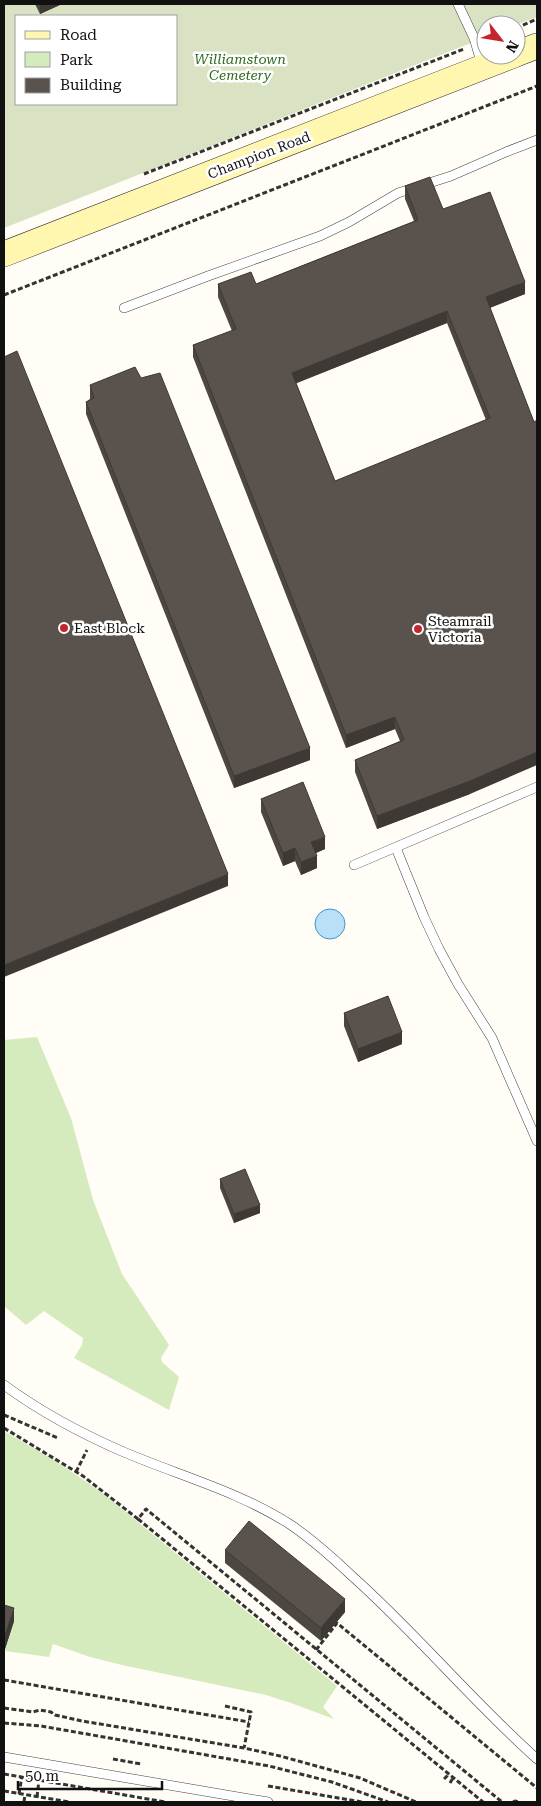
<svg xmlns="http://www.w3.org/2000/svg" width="541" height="1806" font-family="'Roboto Serif',serif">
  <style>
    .green { fill: #d5ebbd }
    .cemetery { fill: #d9e3c4; fill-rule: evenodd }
    .water { fill: #b9e0f7; stroke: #3f96cf }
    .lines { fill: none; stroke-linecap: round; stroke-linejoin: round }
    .lane-casing { stroke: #444; stroke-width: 10 }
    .secondary-casing { stroke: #333; stroke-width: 26 }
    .path { stroke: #333; stroke-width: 3; stroke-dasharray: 5 2.5; stroke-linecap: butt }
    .lane { stroke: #fff; stroke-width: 9 }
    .secondary { stroke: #fff6b0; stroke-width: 25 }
    .wall { fill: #4d4742; fill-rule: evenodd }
    .shaded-wall { fill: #3f3936 }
    .building { fill: #5a524d; stroke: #3f3936; fill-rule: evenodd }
    .poi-dot { fill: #c4262e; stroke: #fff; stroke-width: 2 }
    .labels { text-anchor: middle; stroke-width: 5; stroke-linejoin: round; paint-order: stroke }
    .park-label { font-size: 14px; font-style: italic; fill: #2f6b1f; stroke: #fff }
    .street-label { font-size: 14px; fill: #111; stroke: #fff }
    .poi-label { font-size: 14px; fill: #111; stroke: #fff; text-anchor: start }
  </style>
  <rect width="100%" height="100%" fill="#fffdf5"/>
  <g class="green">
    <path d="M37,1037L71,1118L93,1200L122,1274L169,1345L161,1358L162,1362L179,1377L169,1410L74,1358L82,1345L83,1338L44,1311L26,1325L4,1306V1040Z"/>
    <path d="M4,1431L54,1460L104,1494L337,1686L323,1707L334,1719L291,1703L266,1695L122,1665L90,1657L53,1644L49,1657L5,1651L13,1621L4,1618Z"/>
  </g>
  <path class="cemetery" d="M4,4H537V17L516,25H486V37L4,228ZM16,16H176V104H16Z"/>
  <circle class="water" cx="330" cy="924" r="15"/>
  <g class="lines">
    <g class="lane-casing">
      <g id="lane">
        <path d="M458,4L474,38L482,65"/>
        <path d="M124,308L208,276L320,236L349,222L398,193L451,176L506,152L537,140"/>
        <path d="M396,848L424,917L439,949L458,984L492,1038L537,1141"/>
        <path d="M354,865L537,787"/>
        <path d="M4,1385C41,1412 84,1435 126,1453C181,1476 240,1492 291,1525C313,1540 333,1558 352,1576C417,1634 472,1701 537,1759"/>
        <path d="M4,1757L268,1802"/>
      </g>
    </g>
    <g class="secondary-casing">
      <g id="secondary">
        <path d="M516,54L537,46"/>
        <path d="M4,254L514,55"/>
      </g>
    </g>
    <g class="path">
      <path d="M516,28L537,19"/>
      <path d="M144,174L464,49"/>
      <path d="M4,295L537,86"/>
      <path d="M4,1415L58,1438"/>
      <path d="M4,1428L83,1476L138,1519L146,1509L502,1802"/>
      <path d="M76,1472L87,1450"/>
      <path d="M138,1519L483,1802"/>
      <path d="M316,1650L337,1623L537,1788"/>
      <path d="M4,1680L249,1722"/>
      <path d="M225,1706L251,1712L244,1748"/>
      <path d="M4,1708L33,1712L40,1710L51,1712L55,1715L82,1721L244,1748L280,1756L360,1778L416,1802"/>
      <path d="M4,1723L41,1726L269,1766L332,1782L388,1802"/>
      <path d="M113,1759L141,1764"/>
      <path d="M4,1774L165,1802"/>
      <path d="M444,1779L449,1774"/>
      <path d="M450,1783L453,1778"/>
      <path d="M268,1786L362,1802"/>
      <path d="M4,1791L69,1802"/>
      <path d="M19,1794L22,1776"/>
      <path d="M37,1797L39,1780"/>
      <path d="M24,1802L25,1795"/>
      <path d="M513,1802L515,1801L519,1802"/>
    </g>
    <use href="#lane" class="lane"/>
    <use href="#secondary" class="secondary"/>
  </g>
  <g class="wall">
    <path d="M35,4H62L40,14Z"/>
    <path d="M405,186L443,209L525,294L490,308L534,422L470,794L377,829L355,772V760L400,741L395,729L346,748L193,357V345L232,331L218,297V284H256L414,221L405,199ZM447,323L486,420L335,481L296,383Z"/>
    <path d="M90,385L310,760L234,788L86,414V402L90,399Z"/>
    <path d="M261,799L325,849L316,853L317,868L301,875L295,861L283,866L261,812Z"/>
    <path d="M344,1013L402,1044L358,1062L344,1026Z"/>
    <path d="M220,1179L260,1213L234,1223L220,1188Z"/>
    <path d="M225,1550L345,1612L321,1641L225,1563Z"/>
    <path d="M4,1605L14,1621L5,1649L4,1648Z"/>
  </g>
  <g class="shaded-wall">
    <path d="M43,4H62L40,14V5Z"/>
    <path d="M525,282V294L486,309V297Z"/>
    <path d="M447,311V323L292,385V373Z"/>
    <path d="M395,717V729L346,748V735Z"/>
    <path d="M310,748V760L234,788V776Z"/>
    <path d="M537,752V765L470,794L377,829V816Z"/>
    <path d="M325,837V849L311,855V842Z"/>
    <path d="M295,848V861L283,866V853Z"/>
    <path d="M317,856V868L301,875V862Z"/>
    <path d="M228,874V886L4,977V965Z"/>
    <path d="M402,1032V1044L358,1062V1049Z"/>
    <path d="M260,1205V1213L234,1223V1214Z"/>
    <path d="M345,1599V1612L321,1641V1628Z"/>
    <path d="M14,1608V1621L5,1649V1636Z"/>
  </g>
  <g class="building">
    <path d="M430,177L443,209L490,192L525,282L486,297L534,422L537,420V752L470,781L377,816L355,760L404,740L395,717L346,735L193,345L236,329L218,284L251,272L256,284L418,220L405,186ZM447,311L490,418L335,481L292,373Z"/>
    <path d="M17,351L228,874L4,965V357Z"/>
    <path d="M135,367L141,378L160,373L310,748L234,776L86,402L94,398L90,385Z"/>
    <path d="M303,782L325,837L311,842L317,856L301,862L295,848L283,853L261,799Z"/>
    <path d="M388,996L402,1032L358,1049L344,1013Z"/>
    <path d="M245,1169L260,1205L234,1214L220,1179Z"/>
    <path d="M249,1521L345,1599L321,1628L225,1550Z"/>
    <path d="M4,1605L14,1608L5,1636H4Z"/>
  </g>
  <g class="poi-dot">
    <circle cx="64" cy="628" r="5"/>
    <circle cx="418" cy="629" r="5"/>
  </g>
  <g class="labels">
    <g class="park-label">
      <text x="240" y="64">Williamstown<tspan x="240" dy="16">Cemetery</tspan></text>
    </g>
    <g class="street-label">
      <text transform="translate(259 155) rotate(-21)" y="5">Champion Road</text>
    </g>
    <g class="poi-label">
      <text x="428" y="626">Steamrail<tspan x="428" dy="16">Victoria</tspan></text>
      <text x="74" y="633">East Block</text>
    </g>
  </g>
  <rect width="541" height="1806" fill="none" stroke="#111111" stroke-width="10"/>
  <rect x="15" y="15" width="162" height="90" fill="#ffffff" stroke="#a0a0a0"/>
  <rect x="25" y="31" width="25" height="8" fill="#fff6b0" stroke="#a0a0a0"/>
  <text x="60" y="40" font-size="15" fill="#111111">Road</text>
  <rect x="25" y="52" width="25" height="15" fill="#d5ebbd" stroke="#a0a0a0"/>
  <text x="60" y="65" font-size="15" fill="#111111">Park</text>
  <rect x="25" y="78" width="25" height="15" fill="#5a524d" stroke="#a0a0a0"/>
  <text x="60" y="90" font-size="15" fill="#111111">Building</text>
  <g transform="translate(501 40) rotate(121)"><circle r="24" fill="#ffffff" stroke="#a0a0a0"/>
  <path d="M0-4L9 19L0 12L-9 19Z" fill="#c4262e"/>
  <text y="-8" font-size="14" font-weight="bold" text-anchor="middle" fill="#111111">N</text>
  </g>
  <path d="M18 1781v8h144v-8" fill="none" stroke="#111111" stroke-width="2.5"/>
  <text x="25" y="1781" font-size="15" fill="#111111" stroke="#ffffff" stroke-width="4" paint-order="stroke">50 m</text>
</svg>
